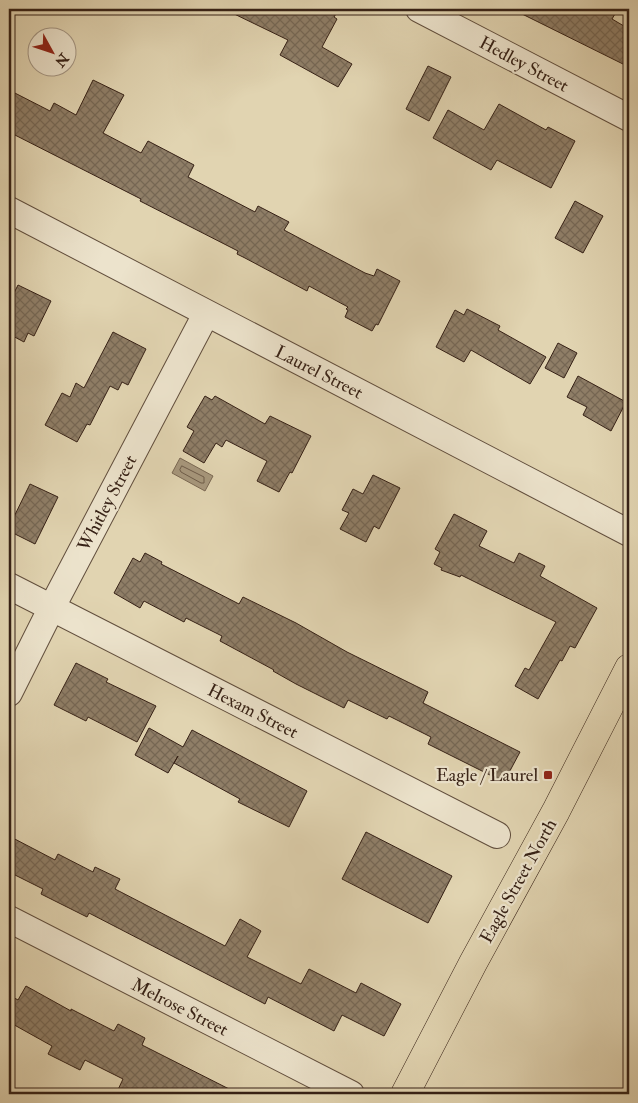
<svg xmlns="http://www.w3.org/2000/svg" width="638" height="1103" font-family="'IM FELL Double Pica',serif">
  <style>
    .water { fill: #a7977c; stroke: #7a6853 }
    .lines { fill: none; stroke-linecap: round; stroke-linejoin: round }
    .shore { stroke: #6e5c49; stroke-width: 1 }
    .building { fill: url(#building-cross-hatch); stroke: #362116 }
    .minor-casing { stroke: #614e3d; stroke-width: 28 }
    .major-casing { stroke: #362116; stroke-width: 29 }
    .minor { stroke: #ece3cc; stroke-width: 26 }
    .major { stroke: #e1d4b1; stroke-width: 28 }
    .poi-dot { fill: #8f2418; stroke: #ece3cc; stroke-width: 2 }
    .labels { text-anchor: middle; stroke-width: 4.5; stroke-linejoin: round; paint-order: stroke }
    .street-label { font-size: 18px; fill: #362116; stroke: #ece3cc }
    .poi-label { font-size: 18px; fill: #362116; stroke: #ece3cc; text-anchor: end }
  </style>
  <defs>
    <pattern id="building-cross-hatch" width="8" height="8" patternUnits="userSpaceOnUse" patternTransform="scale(1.25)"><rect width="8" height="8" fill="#8f7e67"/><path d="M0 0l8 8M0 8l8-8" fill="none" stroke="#766754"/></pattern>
  </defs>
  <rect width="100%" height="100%" fill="#e1d4b1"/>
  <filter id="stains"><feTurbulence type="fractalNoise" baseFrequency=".004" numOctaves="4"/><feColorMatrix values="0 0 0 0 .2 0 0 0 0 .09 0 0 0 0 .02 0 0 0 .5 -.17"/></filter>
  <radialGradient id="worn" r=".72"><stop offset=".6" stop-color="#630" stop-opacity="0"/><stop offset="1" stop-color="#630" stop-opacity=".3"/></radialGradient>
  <path class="water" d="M180,458L213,476L205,491L172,473Z"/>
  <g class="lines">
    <path class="shore" d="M182,466L204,477V483H201L181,472L180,470Z"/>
  </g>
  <g class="building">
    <path d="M224,9H339L334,17L337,19L322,47L352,64L338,87L280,55L288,40Z"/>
    <path d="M512,9H618L612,19L629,29V67Z"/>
    <path d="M428,66L451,77L429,121L406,109Z"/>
    <path d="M93,80L124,95L103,133L141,153L148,141L194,165L188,177L255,212L258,206L289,222L284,230L365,273L374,276L377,269L400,281L378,325L376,324L372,331L345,317L348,310L346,309L348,307L309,286L307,291L245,258L237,254L238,251L140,201L141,199L9,132V90L50,111L54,103L76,115Z"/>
    <path d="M499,104L546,130L548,127L575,141L551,188L497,160L491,170L433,138L448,110L484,130Z"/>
    <path d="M575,201L603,216L583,253L555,238Z"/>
    <path d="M18,285L51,301L34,336L28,333L24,342L9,334V303Z"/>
    <path d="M467,309L500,326L498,330L546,357L530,384L471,350L464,362L436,347L455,310L464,315Z"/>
    <path d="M113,332L146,349L128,385L122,382L118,390L110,386L90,425L87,424L77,442L45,425L62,393L70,397L76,383L84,388Z"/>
    <path d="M558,343L577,353L564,378L545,368Z"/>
    <path d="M578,376L626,402L611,431L583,415L587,407L567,397Z"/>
    <path d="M205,396L212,400L215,396L265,424L270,416L311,436L292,473L290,472L279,492L257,481L267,461L226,440L222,447L216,443L204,463L183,451L194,431L187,427Z"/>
    <path d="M373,475L400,488L379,529L374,526L366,542L340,529L349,513L342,510L353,489L363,494Z"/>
    <path d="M30,484L58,497L35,544L9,531V527Z"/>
    <path d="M454,514L487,531L479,546L514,563L519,553L545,566L540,576L597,608L575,648L570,646L562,661L560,660L538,699L515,686L525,668L529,670L556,622L461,575L460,577L441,570L442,568L434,564L440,552L435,549Z"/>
    <path d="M145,553L162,562L161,564L239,604L243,597L296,623L347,652L428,692L423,703L520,752L504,782L428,744L431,737L389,716L387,719L348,700L344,708L296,684L273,671L274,670L220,641L222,636L186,618L184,622L144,601L140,608L114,593L133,558L140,562Z"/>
    <path d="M76,663L108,679L106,682L156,706L137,742L88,717L86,721L54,705Z"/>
    <path d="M149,728L183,747L192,730L307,791L289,827L238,802L240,799L174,763L178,756L168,773L135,755Z"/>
    <path d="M366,832L452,876L428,923L342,879Z"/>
    <path d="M9,836L55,860L58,854L93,872L95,867L120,879L115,889L225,946L240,919L261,931L247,957L301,984L309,969L356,993L361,983L401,1004L384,1036L342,1015L334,1031L268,997L265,1004L89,913L87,917L41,894L43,889L9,872Z"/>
    <path d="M26,986L71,1011V1009L114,1031L118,1024L145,1038L142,1045L239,1094H116L123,1079L85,1060L80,1070L48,1054L52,1046L9,1022V995L18,1000Z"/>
  </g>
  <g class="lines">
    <g class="minor-casing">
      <g id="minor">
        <path d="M419,9L629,118"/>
        <path d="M9,210L629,533"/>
        <path d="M9,586L497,835"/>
        <path d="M9,693L51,609L206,314"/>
        <path d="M9,919L351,1094"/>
      </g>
    </g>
    <g class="major-casing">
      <path id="major" d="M405,1094L473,963L556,811L629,668"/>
    </g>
    <use href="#minor" class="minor"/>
    <use href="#major" class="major"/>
  </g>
  <rect class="poi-dot" x="543" y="770" width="10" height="10" rx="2.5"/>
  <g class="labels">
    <g class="street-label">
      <text transform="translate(524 64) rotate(28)" y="6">Hedley Street</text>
      <text transform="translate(319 372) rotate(27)" y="6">Laurel Street</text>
      <text transform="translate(107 503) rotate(-62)" y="6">Whitley Street</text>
      <text transform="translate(253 711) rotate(27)" y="6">Hexam Street</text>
      <text transform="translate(518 881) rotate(-61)" y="6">Eagle Street North</text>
      <text transform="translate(180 1007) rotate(27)" y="6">Melrose Street</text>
    </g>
    <g class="poi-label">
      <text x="538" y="781">Eagle / Laurel</text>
    </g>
  </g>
  <rect width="638" height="1103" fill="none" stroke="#e1d4b1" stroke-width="30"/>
  <rect x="10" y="10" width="618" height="1083" fill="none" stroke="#362116" stroke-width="2.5"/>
  <rect x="15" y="15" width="608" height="1073" fill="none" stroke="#362116"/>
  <g transform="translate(52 52) rotate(130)"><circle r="24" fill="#ece3cc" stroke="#a39583"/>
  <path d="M0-4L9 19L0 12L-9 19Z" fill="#8f2418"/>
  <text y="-8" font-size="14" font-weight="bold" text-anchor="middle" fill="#362116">N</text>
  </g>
  <rect width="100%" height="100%" filter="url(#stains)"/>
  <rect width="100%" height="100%" fill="url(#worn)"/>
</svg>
